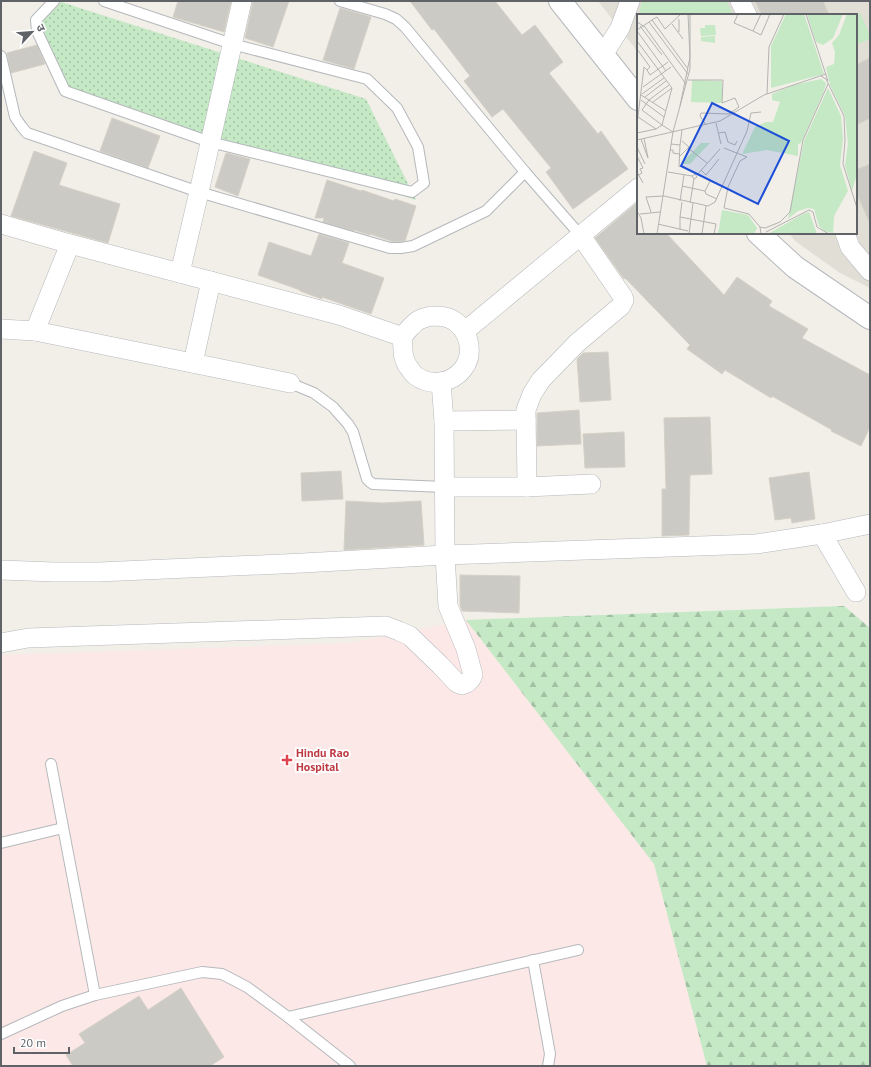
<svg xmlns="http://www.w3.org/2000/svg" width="871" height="1067" font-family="'PT Sans','Noto Sans Devanagari',sans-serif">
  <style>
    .education { fill: #e1ded6 }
    .medical { fill: #fce8e6 }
    .grass { fill: #c5e8c5 }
    .forest { fill: url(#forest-firs) }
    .park { fill: url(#park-dots) }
    .building { fill: #cccac5; stroke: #d6d1c6 }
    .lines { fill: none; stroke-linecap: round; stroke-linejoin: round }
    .service-casing { stroke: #b5b8bc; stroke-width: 12 }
    .minor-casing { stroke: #b5b8bc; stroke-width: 20 }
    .tertiary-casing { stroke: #b5b8bc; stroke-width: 24 }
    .service { stroke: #fff; stroke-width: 10 }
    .minor { stroke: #fff; stroke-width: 19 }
    .tertiary { stroke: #fff; stroke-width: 22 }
    .health-dot { fill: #e0444e; stroke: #fff; stroke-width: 1.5 }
    .labels { text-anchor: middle; stroke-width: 4; stroke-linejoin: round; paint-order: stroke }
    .health-label { font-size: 12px; font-weight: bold; fill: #be3a42; stroke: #fff; text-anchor: start }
    .inset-road { fill: none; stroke: #b3b3b1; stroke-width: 1 }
    .view { fill: #1d4ed8; fill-opacity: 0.15; stroke: #1d4ed8; stroke-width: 2 }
    .inset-edge { fill: none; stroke: #5f6368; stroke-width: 2 }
  </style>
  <defs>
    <pattern id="forest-firs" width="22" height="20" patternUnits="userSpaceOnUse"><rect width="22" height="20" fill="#c5e8c5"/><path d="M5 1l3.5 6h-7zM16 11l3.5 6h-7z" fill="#a3c0a4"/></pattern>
    <pattern id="park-dots" width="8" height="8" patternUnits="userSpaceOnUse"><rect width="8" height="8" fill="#c5e8c5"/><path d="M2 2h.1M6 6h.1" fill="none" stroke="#a3c0a4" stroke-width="1.8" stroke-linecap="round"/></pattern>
  </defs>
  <rect width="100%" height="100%" fill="#f1efe8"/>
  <path class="education" d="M598,1H870V288L840,273L795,241L789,233H856V15H638V52Z"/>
  <path class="medical" d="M466,620L654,864L707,1066H1V655L350,643Z"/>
  <g class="grass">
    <path d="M642,1H727L733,15H639Z"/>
    <path d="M860,13L870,35V39L856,45V15H854Z"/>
  </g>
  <path class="forest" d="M844,606L870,628V1066H707L654,864L466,620Z"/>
  <path class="park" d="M61,2L366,99L416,200L71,94L39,24Z"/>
  <g class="building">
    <path d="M178,1H231L224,32L173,17Z"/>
    <path d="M253,1H289L273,47L245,38Z"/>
    <path d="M410,1H495L522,35L535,25L563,62L549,73L598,134L601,131L628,169L573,209L546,172L551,168L503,109L492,117L464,81L470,76L434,29L432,30Z"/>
    <path d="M755,1H823L829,15H762Z"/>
    <path d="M340,8L371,17L354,69L323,60Z"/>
    <path d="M37,45L45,64L11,73L7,53Z"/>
    <path d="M870,58V118L856,125V65Z"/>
    <path d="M112,118L160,136L148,168L100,151Z"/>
    <path d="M34,151L67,163L59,185L120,204L108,243L11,216Z"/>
    <path d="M226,153L250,159L238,196L215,187Z"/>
    <path d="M870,164V223L856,192V170Z"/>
    <path d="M327,180L361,191L362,190L394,201L395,199L416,206L405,241L394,242L370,234V235L354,230V231L323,222L324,218H315Z"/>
    <path d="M638,202V233H666L724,295L737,277L772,301L769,306L808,329L802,338L870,375V427L861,446L831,431L832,430L772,396L771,398L725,370L722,374L687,349L690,345L625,278L624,279L595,238Z"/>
    <path d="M319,234L349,243L342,263L384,278L371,314L322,297V299L300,291V290L258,275L269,242L311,256Z"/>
    <path d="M608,352L611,400L580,402L577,359L583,353Z"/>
    <path d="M579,410L581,444L537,446V413Z"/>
    <path d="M710,417L712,474L690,475L689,535L662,536V489H666L664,418Z"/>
    <path d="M624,432L625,467L585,468L583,434Z"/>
    <path d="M341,471L343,499L302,501L301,473Z"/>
    <path d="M809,472L815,519L792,523L791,518L775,520L769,478Z"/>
    <path d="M346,501L383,503L421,501L424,545L344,550Z"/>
    <path d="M460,575L520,576L519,613L462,611L460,605Z"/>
    <path d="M181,988L224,1057L210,1066H73L66,1055L85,1043L79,1034L139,996L148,1010Z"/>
  </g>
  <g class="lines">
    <g class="service-casing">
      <g id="service">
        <path d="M54,1L36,20L37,31L65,91L210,142L412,192L424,183L418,147L397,108L367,79L232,44L104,1"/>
        <path d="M1,56L15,117L22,127L27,133L199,192L390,248H401L413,246L486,211L525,172L405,27L396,19L385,14L340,1"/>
        <path d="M525,172L581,236"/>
        <path d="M290,383L314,393L333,407L348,424L353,432L367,479L370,482L373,484L444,487"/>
        <path d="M51,764L95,995"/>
        <path d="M1,843L63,828"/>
        <path d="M533,960L550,1054L548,1066"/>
        <path d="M288,1017L578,950"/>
        <path d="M1,1034L62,1006L95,995L202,972L222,974L247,987L288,1017L350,1066"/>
      </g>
    </g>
    <g class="minor-casing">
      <g id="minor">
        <path d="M740,1L747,15"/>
        <path d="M603,55L620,28L630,1"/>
        <path d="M1,224L70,244L339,315L403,337"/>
        <path d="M845,233L850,247L870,271"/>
        <path d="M581,236L623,297L624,300L621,306L577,343L541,380L532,394L526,410L527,487L591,484"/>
        <path d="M70,244L35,331L290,383"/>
        <path d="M180,273L199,192L242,1"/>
        <path d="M431,316C440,316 449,316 457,323C470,334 474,355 463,369C452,383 431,387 416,376C414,375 412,372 410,369C406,365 403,357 403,350C403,346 402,341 403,338C404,333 415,322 419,320C423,318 427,317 431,316Z"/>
        <path d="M1,329L35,331"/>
        <path d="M465,331L638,188"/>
        <path d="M193,363L211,281"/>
        <path d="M444,421L526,420"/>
        <path d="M444,487H527"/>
        <path d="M822,534L856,592"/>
        <path d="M1,570L54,572H99L303,563L445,555L756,544L822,534L870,524"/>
        <path d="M1,643L28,638L386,626L399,631L410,636L440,665L457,683L462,685L467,683L471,679L473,675L466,649L448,606L445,555L444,421L441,382"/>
      </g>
    </g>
    <g class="tertiary-casing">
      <g id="tertiary">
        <path d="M560,1L638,99"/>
        <path d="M758,233L795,267L870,318"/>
      </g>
    </g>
    <use href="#service" class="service"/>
    <use href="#minor" class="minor"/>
    <use href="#tertiary" class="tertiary"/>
  </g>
  <path class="health-dot" d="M285 754h4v4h4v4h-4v4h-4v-4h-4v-4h4z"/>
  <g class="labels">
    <g class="health-label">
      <text x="296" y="757">Hindu Rao<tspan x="296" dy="14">Hospital</tspan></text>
    </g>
  </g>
  <g transform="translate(637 14)">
    <rect width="220" height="220" fill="#f1efe8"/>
    <path d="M68,11H78L79,21L64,22L63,14H68ZM78,22V29L64,27V23ZM55,66L85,67V89L54,88Z" fill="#c5e8c5"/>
    <path d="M149,0H167L187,60L134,74V32ZM170,0H206L196,24L186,31L179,28ZM210,0H220V160L215,177L208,151L211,130L208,102L193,71L189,53L197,50L198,38L195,29L202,21ZM184,65L189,69L187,77L164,129L161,130V142L130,136L105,140L118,113L129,108H136L143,88L135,86V80L157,71ZM191,74L204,102L206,125L203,151L211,177L197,202L196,219L187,217L182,212L177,195L171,194L161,197L151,205L167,127ZM85,196L111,201L120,214L117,220H81ZM172,198L180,220H131L166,200Z" fill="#c5e8c5"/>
    <path d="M64,129H73L53,150H47L46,148Z" fill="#c5e8c5"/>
    <path class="inset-road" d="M101,0L97,9L116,17L124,0M169,0L191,67M15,6L20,3L28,15L44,0M0,8L8,13L49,70M12,8L51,60M35,10L46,25M3,12L25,41M0,16L15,6L51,55M0,17L29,57M116,17L124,21L133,0M42,18V5M0,27L35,74L25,111L36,118M0,35L13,53L10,56L13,61L31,48M184,62L189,65L207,102L208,127L206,150L220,194M51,66H86L85,89L98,84L102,93L92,100L64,99L63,102L69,111M6,73L34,53M5,80L27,64M130,80L132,33L147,0M4,81L29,97M8,83L29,67M4,86L27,103M16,88L35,74M43,92L53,43L51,0M5,96L12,86L32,71M5,96L25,111L19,115M79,109L84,130M0,110L7,53L10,56M0,119L19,115L1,103M82,119L88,118L91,128L98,131L100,127M4,125L11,144L7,124M0,126L83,107L127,81L189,60M34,130L43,131L42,153M43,131L45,116M0,133L8,150M51,134L70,149M87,134L110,143L103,147L91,173L87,194L112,200L123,213M33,136H36V139L42,140M0,142L6,154L3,155L5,159L0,162M42,143L52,133L45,127M64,156L69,161L82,145M0,158L6,169M31,158L55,162M60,161L83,135M45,172L68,177M80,185L69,180L68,177L73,167L85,172M43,187L47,161M45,188L43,203L79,210L77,220M53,189L57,165L60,163L58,160L55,162L57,165M0,197L4,204L7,220M14,198L9,183L27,182L71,192L78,188L110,117L114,99L124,98M3,200L23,198M143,208L153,198L166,126L191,70M21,210L51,217M43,216V203M129,218L172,196L176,198L180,213L192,220M20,220L36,118L53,55V0M52,220L56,189M65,220L69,192M124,220L123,213L128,214L143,208"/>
    <path class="view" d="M75,89L152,127L121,190L44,152Z"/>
    <rect width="220" height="220" class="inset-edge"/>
  </g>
  <rect width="871" height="1067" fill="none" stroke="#5f6368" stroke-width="4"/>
  <g transform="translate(32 32) rotate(64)" stroke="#ffffff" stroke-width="3" paint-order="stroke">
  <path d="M0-3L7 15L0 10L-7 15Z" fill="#5f6368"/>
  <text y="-6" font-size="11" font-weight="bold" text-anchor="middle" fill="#5f6368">उ</text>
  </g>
  <path d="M14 1047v6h55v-6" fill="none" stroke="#5f6368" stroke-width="2"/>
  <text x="20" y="1047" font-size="12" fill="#5f6368" stroke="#ffffff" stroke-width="3" paint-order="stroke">20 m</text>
</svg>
